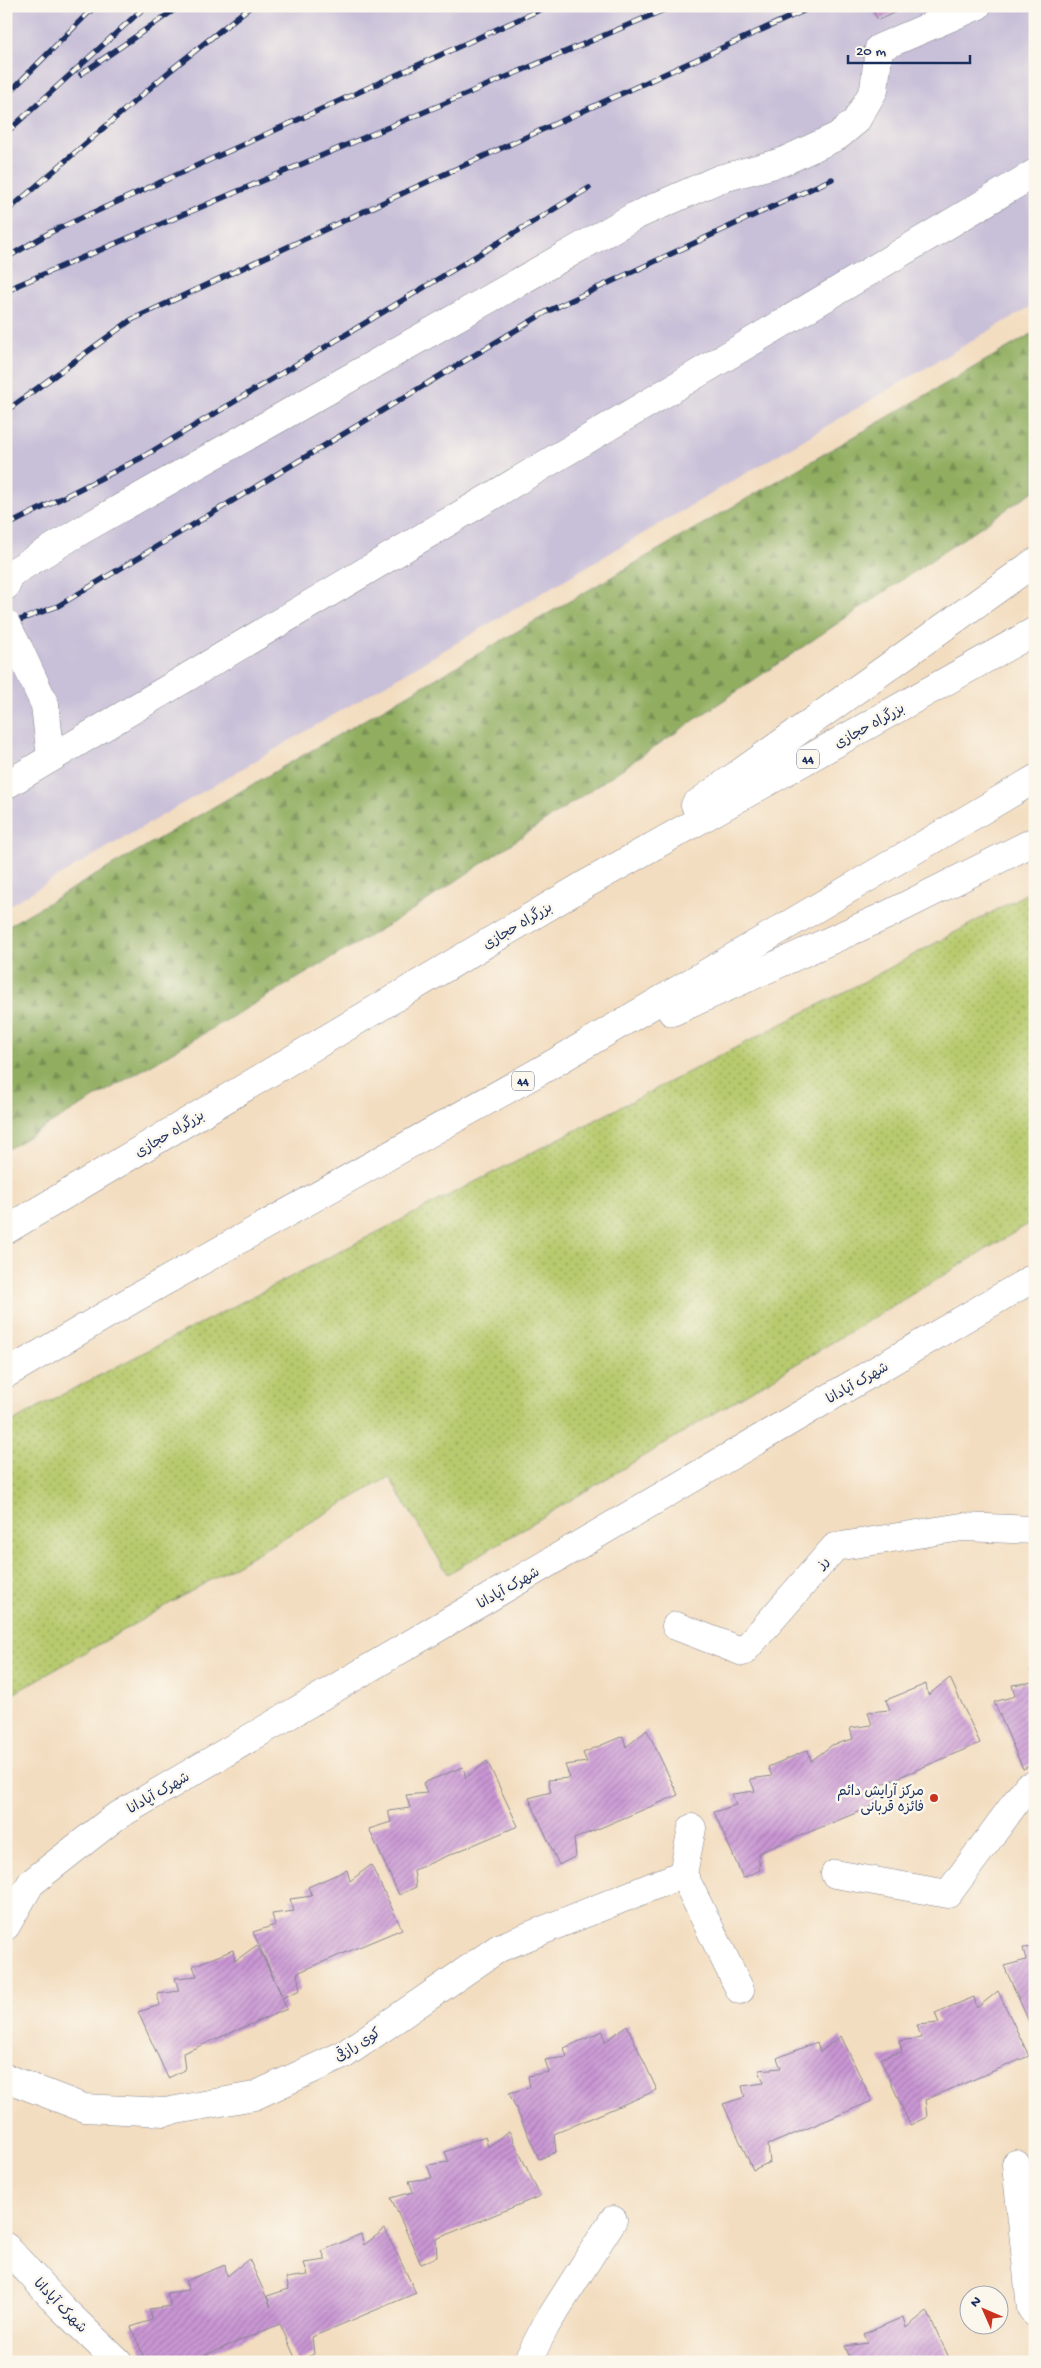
<svg xmlns="http://www.w3.org/2000/svg" width="1041" height="2368" font-family="'Gochi Hand','Playpen Sans Arabic',sans-serif">
  <style>
    .industrial { fill: #c8bfd8 }
    .grass { fill: url(#grass-dots); stroke: #697c66 }
    .forest { fill: url(#forest-firs); stroke: #566e5f }
    .building { fill: url(#building-hatch) }
    .lines { fill: none; stroke-linecap: round; stroke-linejoin: round }
    .minor-casing { stroke: #87868f; stroke-width: 29 }
    .highway-casing { stroke: #87868f; stroke-width: 29 }
    .minor { stroke: #fff; stroke-width: 28 }
    .highway { stroke: #fff; stroke-width: 28 }
    .rail-casing { stroke: #1b2f5e; stroke-width: 5.5 }
    .rail { stroke: #fbf7ec; stroke-width: 4; stroke-dasharray: 11; stroke-linecap: butt }
    .minor-bridge-casing { stroke: #87868f; stroke-width: 29; stroke-linecap: butt }
    .minor-bridge { stroke: #fff; stroke-width: 28 }
    .poi-dot { fill: #c8321e; stroke: #fbf7ec; stroke-width: 2 }
    .labels { text-anchor: middle; stroke-width: 5; stroke-linejoin: round; paint-order: stroke }
    .shield { fill: #fbf7ec; stroke: #5e6b89; stroke-width: 1 }
    .shield-label { font-size: 12px; font-weight: bold; fill: #1b2f5e }
    .street-label { font-size: 14px; fill: #1b2f5e; stroke: #fbf7ec }
    .poi-label { font-size: 14px; fill: #1b2f5e; stroke: #fbf7ec; text-anchor: end }
  </style>
  <defs>
    <pattern id="grass-dots" width="8" height="8" patternUnits="userSpaceOnUse" patternTransform="scale(1.25)"><rect width="8" height="8" fill="#b7ca6d"/><path d="M2 2h.1M6 6h.1" fill="none" stroke="#94a45d" stroke-width="1.8" stroke-linecap="round"/></pattern>
    <pattern id="forest-firs" width="22" height="20" patternUnits="userSpaceOnUse" patternTransform="scale(1.25)"><rect width="22" height="20" fill="#91ae60"/><path d="M5 1l3.5 6h-7zM16 11l3.5 6h-7z" fill="#768e52"/></pattern>
    <pattern id="building-hatch" width="6" height="6" patternUnits="userSpaceOnUse" patternTransform="scale(1.25)"><rect width="6" height="6" fill="#ca97d4"/><path d="M-1 1l2-2M0 6l6-6M5 7l2-2" fill="none" stroke="#a37caf"/></pattern>
  </defs>
  <rect width="100%" height="100%" fill="#fbf7ec"/>
  <filter id="ink" filterUnits="userSpaceOnUse"><feTurbulence type="fractalNoise" baseFrequency=".02" numOctaves="2"/><feDisplacementMap in="SourceGraphic" scale="10" xChannelSelector="R" yChannelSelector="G"/><feConvolveMatrix kernelMatrix="1 2 1 2 8 2 1 2 1" color-interpolation-filters="sRGB"/></filter>
  <filter id="wash" filterUnits="userSpaceOnUse"><feTurbulence type="fractalNoise" baseFrequency=".0096" numOctaves="4" result="noise"/><feDisplacementMap in="SourceGraphic" scale="20" xChannelSelector="R" yChannelSelector="G"/><feGaussianBlur stdDeviation="1.12" result="paint"/><feColorMatrix in="noise" values="0 0 0 0 0 0 0 0 0 0 0 0 0 0 0 0 0 1.4 0 .05"/><feComposite in="paint" operator="in"/></filter>
  <g filter="url(#wash)">
    <rect width="100%" height="100%" fill="#f3ddc0"/>
    <path class="industrial" d="M6,6H1035V304L6,907Z"/>
    <path class="grass" d="M1035,889V1220L448,1574L389,1477L6,1698V1426L42,1405L869,979Z"/>
    <path class="forest" d="M1035,332V490L410,912L6,1150V927Z"/>
    <g id="blocks">
      <g class="building">
        <path d="M870,6H910L878,20Z"/>
        <path d="M1035,1669V1763L1023,1769L994,1702L1015,1696L1012,1685L1034,1682L1030,1670Z"/>
        <path d="M950,1678L980,1743L876,1787L878,1804L758,1853L760,1870L743,1878L714,1812L736,1805L732,1794L755,1791L750,1779L772,1776L768,1767L808,1750L811,1761L832,1745L853,1739L850,1728L872,1725L868,1712L890,1710L886,1700L926,1684L928,1695Z"/>
        <path d="M647,1730L678,1795L574,1839L576,1856L559,1865L529,1798L551,1792L548,1780L570,1778L565,1765L587,1762L583,1753L623,1736L626,1747Z"/>
        <path d="M487,1761L518,1826L414,1870L416,1887L399,1895L369,1829L391,1822L388,1811L410,1808L406,1795L427,1793L423,1783L463,1767L466,1778Z"/>
        <path d="M371,1865L402,1929L297,1973L300,1990L282,1998L287,2009L183,2053L185,2070L168,2078L138,2012L160,2005L157,1994L179,1991L175,1978L197,1976L193,1966L233,1950L235,1961L257,1945L282,1996L253,1932L275,1925L272,1914L294,1911L290,1899L312,1896L308,1887L347,1870L350,1881Z"/>
        <path d="M1035,1947V2035L1004,1966L1026,1960L1023,1948Z"/>
        <path d="M998,1991L1029,2056L925,2100L927,2117L910,2125L880,2058L902,2052L899,2041L921,2038L917,2025L939,2023L935,2013L974,1997L977,2008Z"/>
        <path d="M627,2025L657,2090L554,2134L556,2152L539,2159L509,2093L530,2087L528,2076L549,2072L545,2060L567,2057L564,2048L603,2031L605,2042Z"/>
        <path d="M841,2036L872,2101L768,2145L770,2162L753,2170L723,2104L745,2097L742,2086L764,2083L759,2070L781,2068L777,2058L817,2042L820,2052Z"/>
        <path d="M509,2131L540,2196L436,2239L437,2257L421,2264L391,2198L413,2192L409,2181L432,2178L427,2165L449,2162L445,2152L485,2136L488,2147Z"/>
        <path d="M385,2229L416,2293L312,2337L314,2354L297,2362L280,2324L189,2362H146L131,2327L152,2320L149,2309L171,2306L167,2293L189,2290L185,2281L225,2265L227,2276L249,2259L271,2307L267,2296L289,2289L286,2278L308,2275L304,2263L326,2260L322,2251L361,2234L364,2245Z"/>
        <path d="M927,2311L951,2362H834L850,2358L845,2346L868,2343L864,2334L903,2317L906,2328Z"/>
      </g>
    </g>
  </g>
  <g filter="url(#ink)">
    <use href="#blocks" fill-opacity="0" stroke="#87868f" stroke-width="1"/>
    <g class="lines">
      <g class="minor-casing">
        <g id="minor">
          <path d="M6,586L10,574L82,530L635,216L719,179L782,162L838,136L856,121L874,90L879,48L977,6"/>
          <path d="M19,649L45,705L51,758"/>
          <path d="M6,785L1035,173"/>
          <path d="M676,1626L743,1652L835,1547L962,1527L1035,1530"/>
          <path d="M692,1828L683,1874L740,1990"/>
          <path d="M835,1874L948,1894L1027,1787L1035,1786"/>
          <path d="M6,1926L31,1883L114,1818L1035,1277"/>
          <path d="M6,2078L84,2108L165,2112L254,2096L345,2054L499,1948L683,1874"/>
          <path d="M1016,2164L1031,2308L1035,2313"/>
          <path d="M6,2247L62,2308L118,2362"/>
          <path d="M527,2362L546,2325L613,2220"/>
        </g>
      </g>
      <g class="highway-casing">
        <g id="highway">
          <path d="M695,805L1035,562"/>
          <path d="M672,1012L887,915L1035,841"/>
          <path d="M6,1230L581,887L1035,631"/>
          <path d="M6,1374L135,1298L549,1066L1035,779"/>
        </g>
      </g>
      <use href="#minor" class="minor"/>
      <use href="#highway" class="highway"/>
      <g class="rail-casing">
        <g id="rail">
          <path d="M81,74L180,6"/>
          <path d="M6,96L95,6"/>
          <path d="M6,133L146,6"/>
          <path d="M6,212L171,70L251,6"/>
          <path d="M6,258L51,232L548,6"/>
          <path d="M6,292L18,285L673,6"/>
          <path d="M6,411L131,320L414,188L814,6"/>
          <path d="M6,526L141,458L589,188"/>
          <path d="M6,625L58,606L546,312L832,179"/>
        </g>
      </g>
      <use href="#rail" class="rail"/>
      <g class="minor-bridge-casing">
        <path id="minor-bridge" d="M6,624L19,649"/>
      </g>
      <use href="#minor-bridge" class="minor-bridge"/>
    </g>
  </g>
  <circle class="poi-dot" cx="934" cy="1798" r="5"/>
  <g class="labels">
    <g class="shield">
      <rect x="797" y="749.5" width="22" height="19" rx="4"/>
      <rect x="512" y="1071.5" width="22" height="19" rx="4"/>
    </g>
    <g class="shield-label">
      <text x="808" y="763">44</text>
      <text x="523" y="1085">44</text>
    </g>
    <g class="street-label">
      <text transform="translate(869 725) rotate(-29)" y="5">بزرگراه حجازی</text>
      <text transform="translate(517 925) rotate(-31)" y="5">بزرگراه حجازی</text>
      <text transform="translate(169 1133) rotate(-31)" y="5">بزرگراه حجازی</text>
      <text transform="translate(857 1382) rotate(-30)" y="5">شهرک آپادانا</text>
      <text transform="translate(822 1562) rotate(-49)" y="5">رز</text>
      <text transform="translate(508 1587) rotate(-30)" y="5">شهرک آپادانا</text>
      <text transform="translate(158 1792) rotate(-30)" y="5">شهرک آپادانا</text>
      <text transform="translate(357 2044) rotate(-32)" y="5">کوی رازقی</text>
      <text transform="translate(61 2305) rotate(46)" y="5">شهرک آپادانا</text>
    </g>
    <g class="poi-label">
      <text x="924" y="1795">مرکز آرایش دائم<tspan x="924" dy="16">فائزه قربانی</tspan></text>
    </g>
  </g>
  <rect width="1041" height="2368" fill="none" stroke="#fbf7ec" stroke-width="25"/>
  <g transform="translate(984 2310) rotate(315)"><circle r="24" fill="#fbf7ec" stroke="#a1a7b3"/>
  <path d="M0-4L9 19L0 12L-9 19Z" fill="#c8321e"/>
  <text y="-8" font-size="14" font-weight="bold" text-anchor="middle" fill="#1b2f5e">N</text>
  </g>
  <path d="M848 55v8h122v-8" fill="none" stroke="#1b2f5e" stroke-width="2.5"/>
  <text x="856" y="55" font-size="15" fill="#1b2f5e" stroke="#fbf7ec" stroke-width="4" paint-order="stroke">20 m</text>
</svg>
